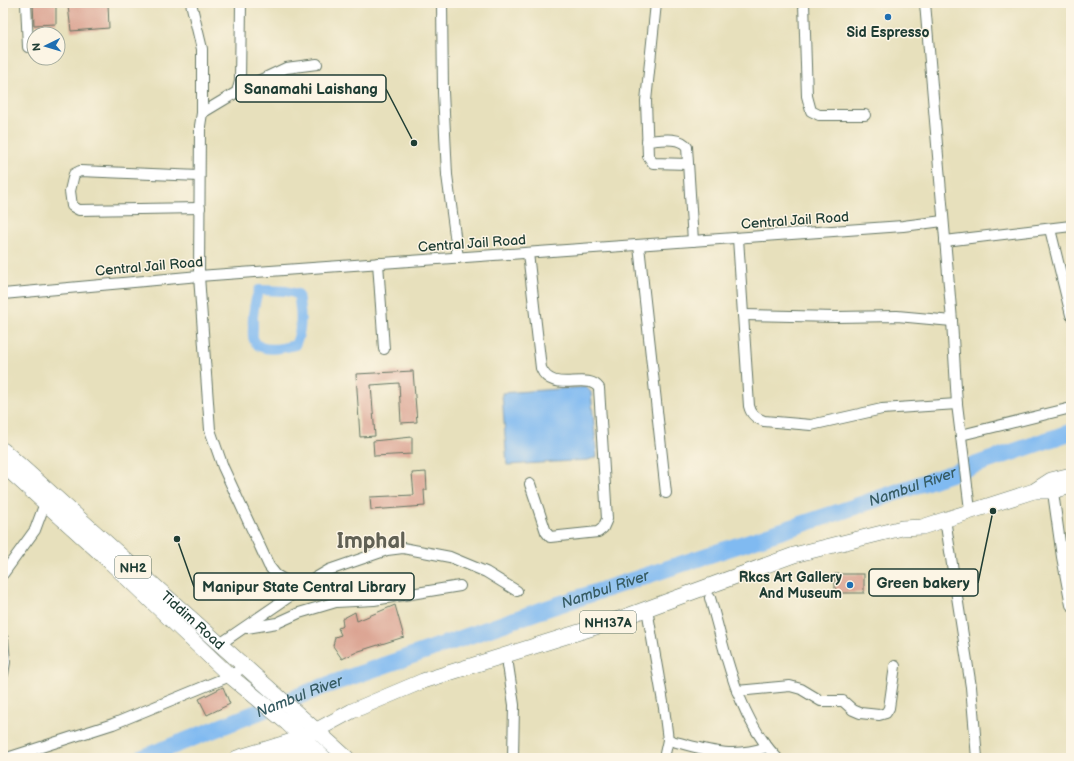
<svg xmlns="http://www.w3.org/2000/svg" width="1074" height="761" font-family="'Balsamiq Sans',sans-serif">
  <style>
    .water { fill: #80baf1; stroke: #507c92 }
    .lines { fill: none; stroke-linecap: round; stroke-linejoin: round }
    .canal { stroke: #80baf1; stroke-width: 10 }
    .river { stroke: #80baf1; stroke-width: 17 }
    .building { fill: #dba493 }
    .minor-casing { stroke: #657664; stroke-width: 12 }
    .highway-casing { stroke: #657664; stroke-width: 16 }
    .minor { stroke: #fff; stroke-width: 10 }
    .highway { stroke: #fff; stroke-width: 15 }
    .poi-dot { fill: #1f6fb2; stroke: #fcf5e5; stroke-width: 1.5 }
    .labels { text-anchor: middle; stroke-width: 3; stroke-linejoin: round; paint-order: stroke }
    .shield { fill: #fcf5e5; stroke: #617469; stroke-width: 1 }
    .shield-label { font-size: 13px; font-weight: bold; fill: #1f3d34 }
    .poi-label { font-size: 14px; font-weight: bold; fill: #1f3d34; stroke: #fcf5e5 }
    .street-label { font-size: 14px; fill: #1f3d34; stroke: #fcf5e5 }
    .water-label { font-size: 15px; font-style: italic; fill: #375c63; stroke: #fcf5e5 }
    .town-label { font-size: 22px; font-weight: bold; fill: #616155; stroke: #fcf5e5 }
    .leader { fill: none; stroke: #1f3d34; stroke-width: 1.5 }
    .callout-dot { fill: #1f3d34; stroke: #fcf5e5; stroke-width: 1.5 }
    .callout { fill: #fcf5e5; stroke: #1f3d34; stroke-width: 1.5 }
    .callout-label { font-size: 15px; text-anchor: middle; font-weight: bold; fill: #1f3d34 }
  </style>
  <rect width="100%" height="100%" fill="#fcf5e5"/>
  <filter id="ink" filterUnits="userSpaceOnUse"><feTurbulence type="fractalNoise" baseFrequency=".025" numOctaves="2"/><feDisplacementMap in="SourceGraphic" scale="8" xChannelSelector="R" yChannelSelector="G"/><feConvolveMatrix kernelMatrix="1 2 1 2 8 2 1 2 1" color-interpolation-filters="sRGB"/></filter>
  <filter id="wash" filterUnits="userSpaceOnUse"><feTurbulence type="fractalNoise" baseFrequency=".012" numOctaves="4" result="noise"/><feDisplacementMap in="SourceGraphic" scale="16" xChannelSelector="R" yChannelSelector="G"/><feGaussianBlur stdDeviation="0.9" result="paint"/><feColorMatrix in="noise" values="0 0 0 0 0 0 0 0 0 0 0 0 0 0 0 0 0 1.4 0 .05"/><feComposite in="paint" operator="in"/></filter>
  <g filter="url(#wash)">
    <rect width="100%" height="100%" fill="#e7e0bc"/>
    <path class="water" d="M586,387L591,392L597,457L588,460L507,465L502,393Z"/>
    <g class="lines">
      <path class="canal" d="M259,290L286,291L298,294C301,312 303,329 295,345C284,348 260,354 254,340C252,337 253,331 253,327C252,313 254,303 259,290Z"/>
      <path class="river" id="s1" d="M142,758L322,687L545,609L845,510L1071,432"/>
    </g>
    <g id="blocks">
      <g class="building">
        <path d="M33,3H56V24L34,25Z"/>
        <path d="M108,3L109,28L71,31L68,6Z"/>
        <path d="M413,371L417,422L401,423L399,383L371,385L375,436L360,437L356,374Z"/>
        <path d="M412,437V454L374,456L373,441Z"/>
        <path d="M426,472L427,490H424L425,506L371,510L370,497L414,495L412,473Z"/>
        <rect x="835" y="574" width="29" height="19"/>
        <path d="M395,605L404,637L359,651L342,659L333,646L335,637L341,635L338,628L343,626L342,619L355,612L357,621Z"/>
        <path d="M223,687L230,704L207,715L199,699Z"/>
      </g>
    </g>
  </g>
  <g filter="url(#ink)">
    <use href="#blocks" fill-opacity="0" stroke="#657664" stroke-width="1"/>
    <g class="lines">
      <g class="minor-casing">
        <g id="minor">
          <path d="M26,3L28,47"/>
          <path d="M191,3L202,49V113"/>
          <path d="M442,3L443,92L447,175L458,258"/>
          <path d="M656,3L646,101L648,156L653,163L688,164"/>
          <path d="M804,3L807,96L811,111L819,115H865"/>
          <path d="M925,3L952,321L957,404L970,510"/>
          <path d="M238,89L252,84L286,68L317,64"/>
          <path d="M647,141C660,140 680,136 687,147L693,241"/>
          <path d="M199,176L80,171L74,174L70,191L72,206L79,210L200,208"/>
          <path d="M1050,229L1071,315"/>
          <path d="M738,238L749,406C751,414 755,418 764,421L811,425L882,409L957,404"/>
          <path d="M945,241L1071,226"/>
          <path d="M639,246L666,493"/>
          <path d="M528,253L541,368C552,395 587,371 599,388L607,519L603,528L598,532L550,537L546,532L530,484"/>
          <path d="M378,263L384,349"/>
          <path d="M3,294L199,276L903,226L943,221"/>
          <path d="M743,315L836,317L897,316L952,321"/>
          <path d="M961,435L1071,408"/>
          <path d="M1052,485L1062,557L1071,605"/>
          <path d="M945,519L971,687L977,758"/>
          <path d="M3,574L35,530L45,503L49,500"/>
          <path d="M295,590L329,570L387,550L403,548L450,557L486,572L517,591"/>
          <path d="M710,598C726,653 736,715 777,758"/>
          <path d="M647,609L664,708L668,740L664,758"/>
          <path d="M247,628L277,623L299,613L336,602L374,600L460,586"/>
          <path d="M3,639L5,662L3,674"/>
          <path d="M220,644L293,594L295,590L294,585L276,575L269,566L223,467L210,430L199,276L200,126L202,113L237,92L240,82L241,3"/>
          <path d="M508,665L514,705L513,758"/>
          <path d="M737,691L790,686L801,689L821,701H843L853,710L860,713L879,715L886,713L889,708L895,666"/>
          <path d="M668,740C705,749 729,760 767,747"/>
          <path d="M7,758L113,724L230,676L244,667"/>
        </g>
      </g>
      <g class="highway-casing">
        <g id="highway">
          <path id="s2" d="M3,450L347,758"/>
          <path d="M3,465L109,561L230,676L287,723L324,758"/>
          <path d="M1035,491H1053L1071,486"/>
          <path d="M237,758L302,738L352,711L423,681L605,624L794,555L902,528L922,527L1034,491L1051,480L1071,475"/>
          <path d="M277,758L313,749"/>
        </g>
      </g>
      <use href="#minor" class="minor"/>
      <use href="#highway" class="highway"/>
    </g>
  </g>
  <g class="poi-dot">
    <circle cx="888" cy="17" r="4"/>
    <circle cx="850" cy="585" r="4"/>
  </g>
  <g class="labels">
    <g class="shield">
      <rect x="115" y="556" width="36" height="22" rx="3"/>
      <rect x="580" y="611" width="56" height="22" rx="3"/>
    </g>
    <g class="shield-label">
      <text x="133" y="572">NH2</text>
      <text x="608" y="627">NH137A</text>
    </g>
    <g class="poi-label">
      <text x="888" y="37">Sid Espresso</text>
      <text x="842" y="582" text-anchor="end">Rkcs Art Gallery<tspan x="842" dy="16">And Museum</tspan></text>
    </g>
    <g class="street-label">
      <text transform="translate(795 220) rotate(-4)" y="5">Central Jail Road</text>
      <text transform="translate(472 243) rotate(-4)" y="5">Central Jail Road</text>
      <text transform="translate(149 266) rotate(-5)" y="5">Central Jail Road</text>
      <text dy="5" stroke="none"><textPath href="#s2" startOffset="255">Tiddim Road</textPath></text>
    </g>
    <g class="water-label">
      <text dy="5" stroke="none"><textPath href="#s1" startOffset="817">Nambul River</textPath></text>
      <text dy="5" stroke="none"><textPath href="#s1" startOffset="493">Nambul River</textPath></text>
      <text dy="5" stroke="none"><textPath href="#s1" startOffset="169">Nambul River</textPath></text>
    </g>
    <g class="town-label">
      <text x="371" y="548">Imphal</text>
    </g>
  </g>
  <path class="leader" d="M414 143L386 89M993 511L978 583M177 539L194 587"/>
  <g class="callout-dot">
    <circle cx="414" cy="143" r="4"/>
    <circle cx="993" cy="511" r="4"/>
    <circle cx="177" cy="539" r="4"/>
  </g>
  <g class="callout">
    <rect x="236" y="75" width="150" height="27" rx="4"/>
    <rect x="869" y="569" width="109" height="27" rx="4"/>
    <rect x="194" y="573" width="220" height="27" rx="4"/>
  </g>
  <g class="callout-label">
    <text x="311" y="94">Sanamahi Laishang</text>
    <text x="923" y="588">Green bakery</text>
    <text x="304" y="592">Manipur State Central Library</text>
  </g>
  <rect width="1074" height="761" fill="none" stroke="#fcf5e5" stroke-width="16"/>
  <g transform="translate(46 46) rotate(265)"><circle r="19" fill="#fcf5e5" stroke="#a4ab9e"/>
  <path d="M0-3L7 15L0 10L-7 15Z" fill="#1f6fb2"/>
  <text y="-6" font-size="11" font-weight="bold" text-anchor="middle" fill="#1f3d34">N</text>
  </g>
</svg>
